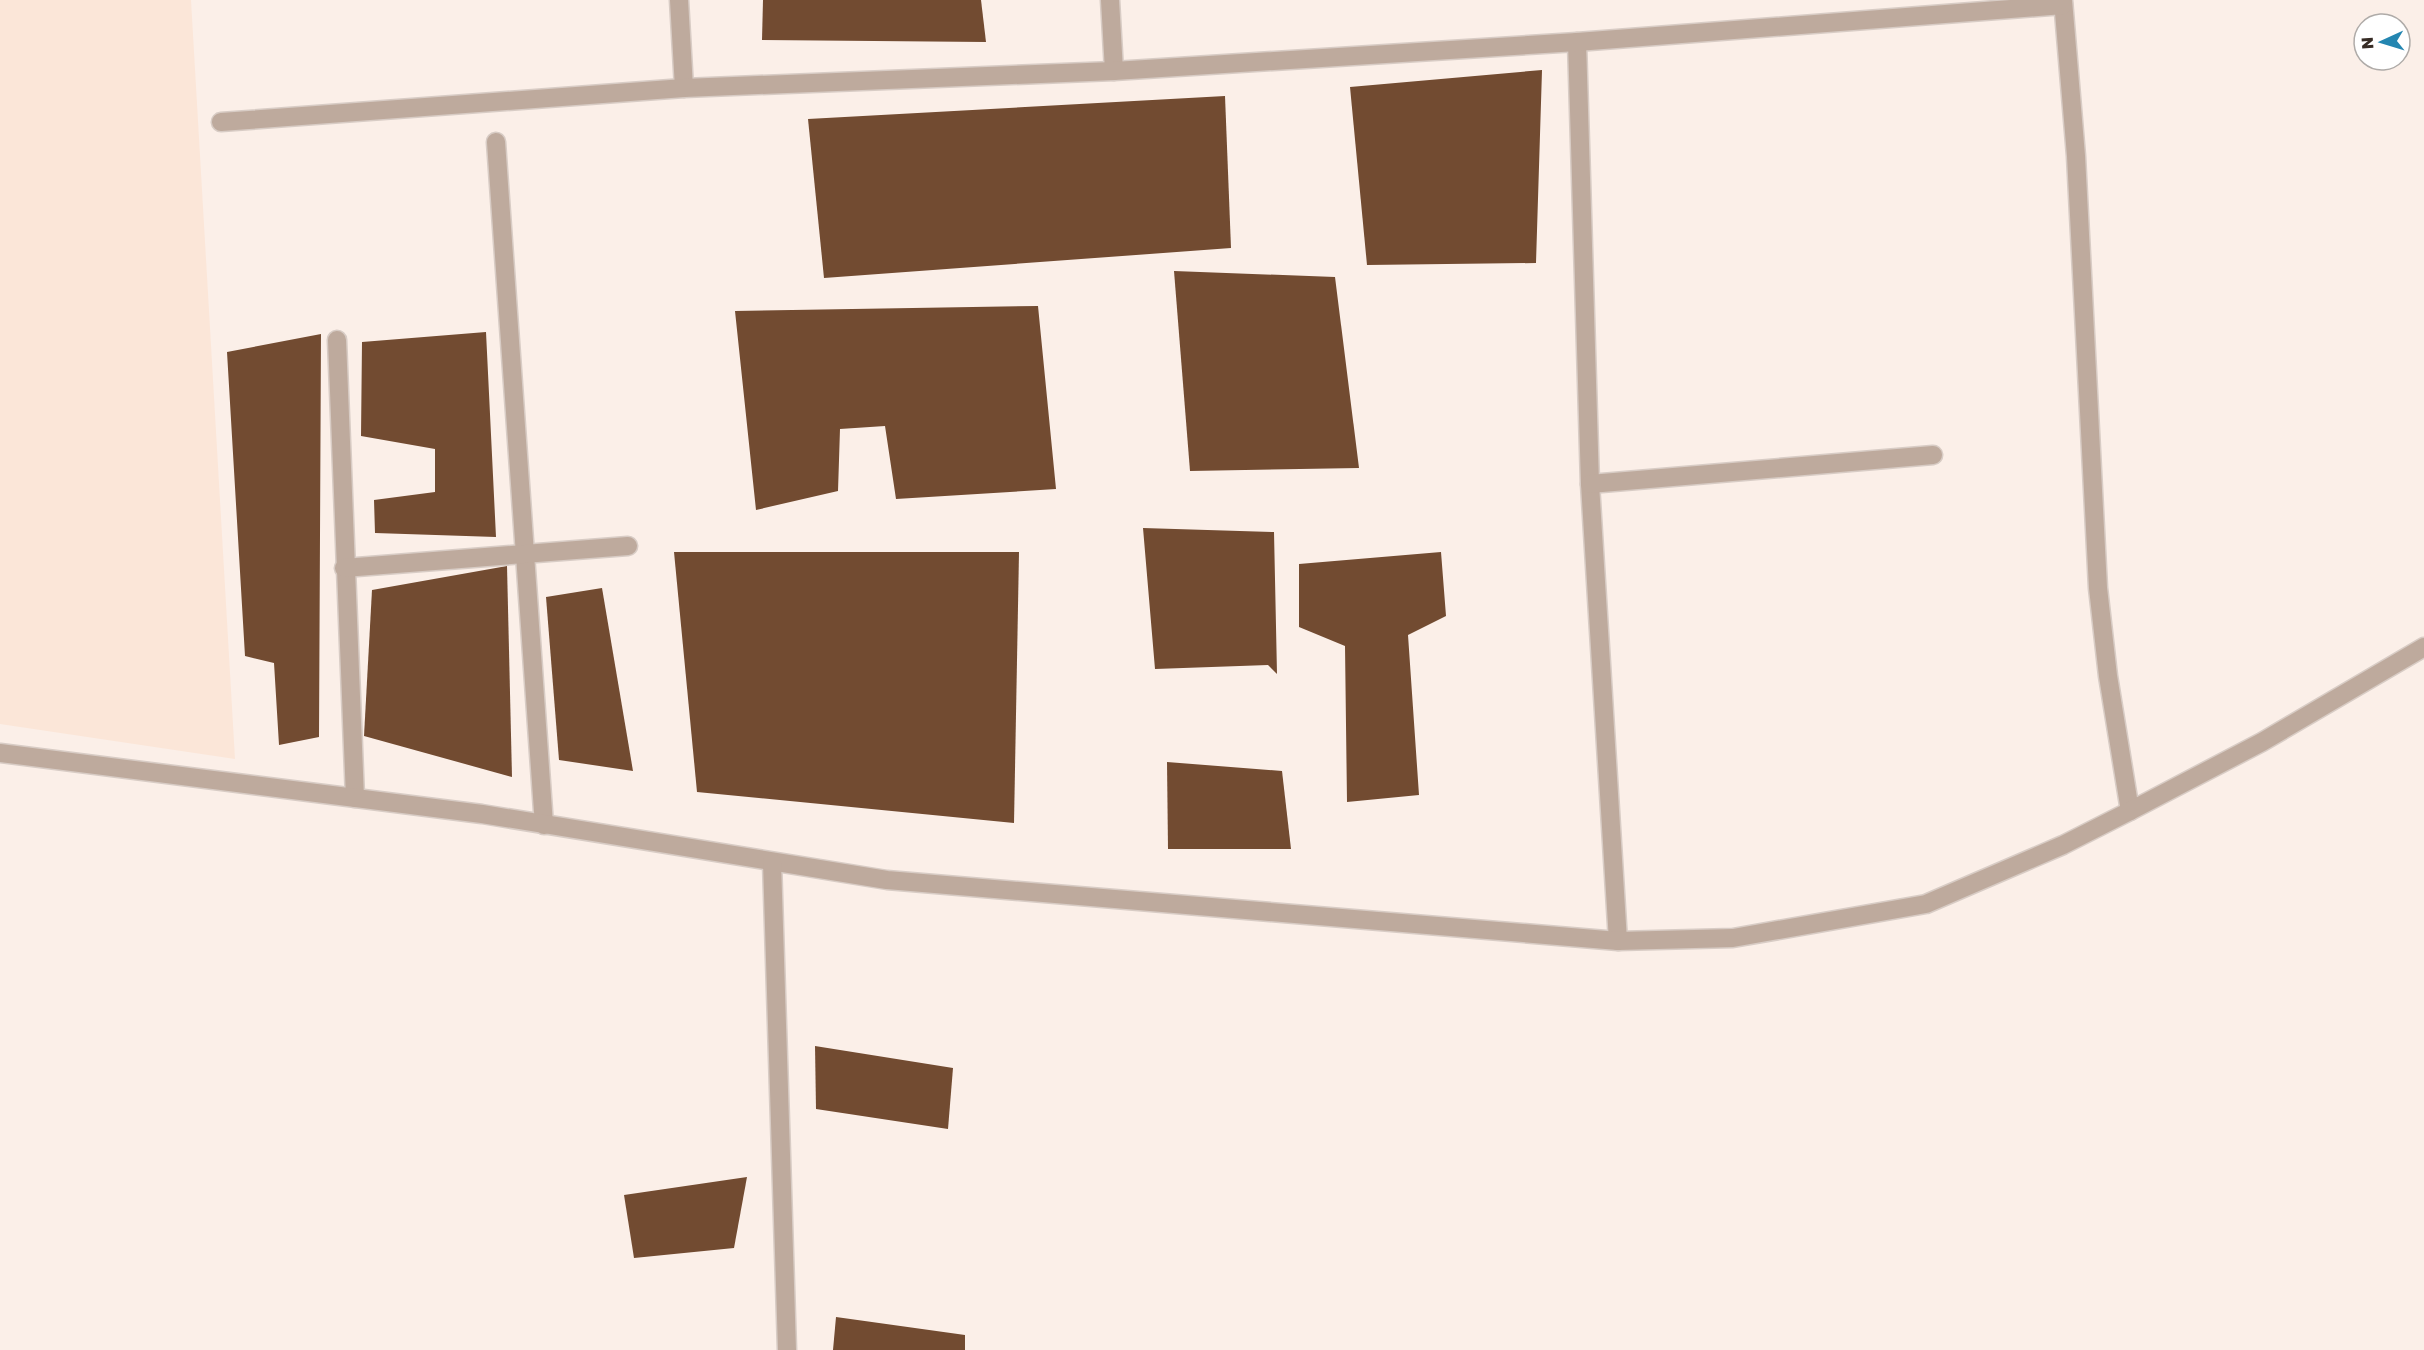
<svg xmlns="http://www.w3.org/2000/svg" width="2424" height="1350" font-family="'Golos Text',sans-serif">
  <style>
    .built { fill: #fbe6d8 }
    .building { fill: #724b31 }
    .lines { fill: none; stroke-linecap: round; stroke-linejoin: round }
    .minor-casing { stroke: #d8ccc5; stroke-width: 21 }
    .minor { stroke: #beaa9d; stroke-width: 18 }
  </style>
  <rect width="100%" height="100%" fill="#fbefe8"/>
  <path class="built" d="M0,0H191L235,759L0,724Z"/>
  <g class="building">
    <path d="M763,0H981L986,42L762,40Z"/>
    <path d="M1542,70L1536,263L1367,265L1350,87Z"/>
    <path d="M1225,96L1231,248L824,278L808,119Z"/>
    <path d="M1174,271L1335,277L1359,468L1190,471Z"/>
    <path d="M1038,306L1056,489L896,499L885,426L840,429L838,491L756,510L735,311Z"/>
    <path d="M486,332L496,537L375,533L374,500L435,492V449L361,436L362,342Z"/>
    <path d="M321,334L319,737L279,745L274,663L245,656L227,352Z"/>
    <path d="M1143,528L1274,532L1277,674L1268,665L1155,669Z"/>
    <path d="M674,552H1019L1014,823L697,792Z"/>
    <path d="M1441,552L1446,616L1408,635L1419,795L1347,802L1345,646L1299,627V564Z"/>
    <path d="M507,566L512,777L364,736L372,590Z"/>
    <path d="M602,588L633,771L559,760L546,597Z"/>
    <path d="M1167,762L1282,771L1291,849H1168Z"/>
    <path d="M815,1046L953,1068L948,1129L816,1109Z"/>
    <path d="M747,1177L734,1248L634,1258L624,1195Z"/>
    <path d="M836,1317L965,1335V1350H833Z"/>
  </g>
  <g class="lines">
    <g class="minor-casing">
      <g id="minor">
        <path d="M679,0L684,88"/>
        <path d="M1110,0L1114,71"/>
        <path d="M2063,0L2076,156L2098,588L2108,676L2130,811"/>
        <path d="M1577,42L1590,484L1618,941"/>
        <path d="M221,122L684,88L1114,71L1577,42L2063,5"/>
        <path d="M496,142L544,825"/>
        <path d="M337,340L355,798"/>
        <path d="M1590,484L1933,455"/>
        <path d="M344,568L628,546"/>
        <path d="M0,753L482,814L887,880L1618,941L1733,938L1926,904L2063,845L2130,811L2262,742L2424,647"/>
        <path d="M772,862L787,1350"/>
      </g>
    </g>
    <use href="#minor" class="minor"/>
  </g>
  <g transform="translate(2382 42) rotate(266)"><circle r="28" fill="#ffffff" stroke="#afaba8" stroke-width="1.5"/>
  <path d="M0-4.5L10 22L0 15L-10 22Z" fill="#2486b1"/>
  <text y="-9" font-size="16" font-weight="bold" text-anchor="middle" fill="#372c25">N</text>
  </g>
</svg>
